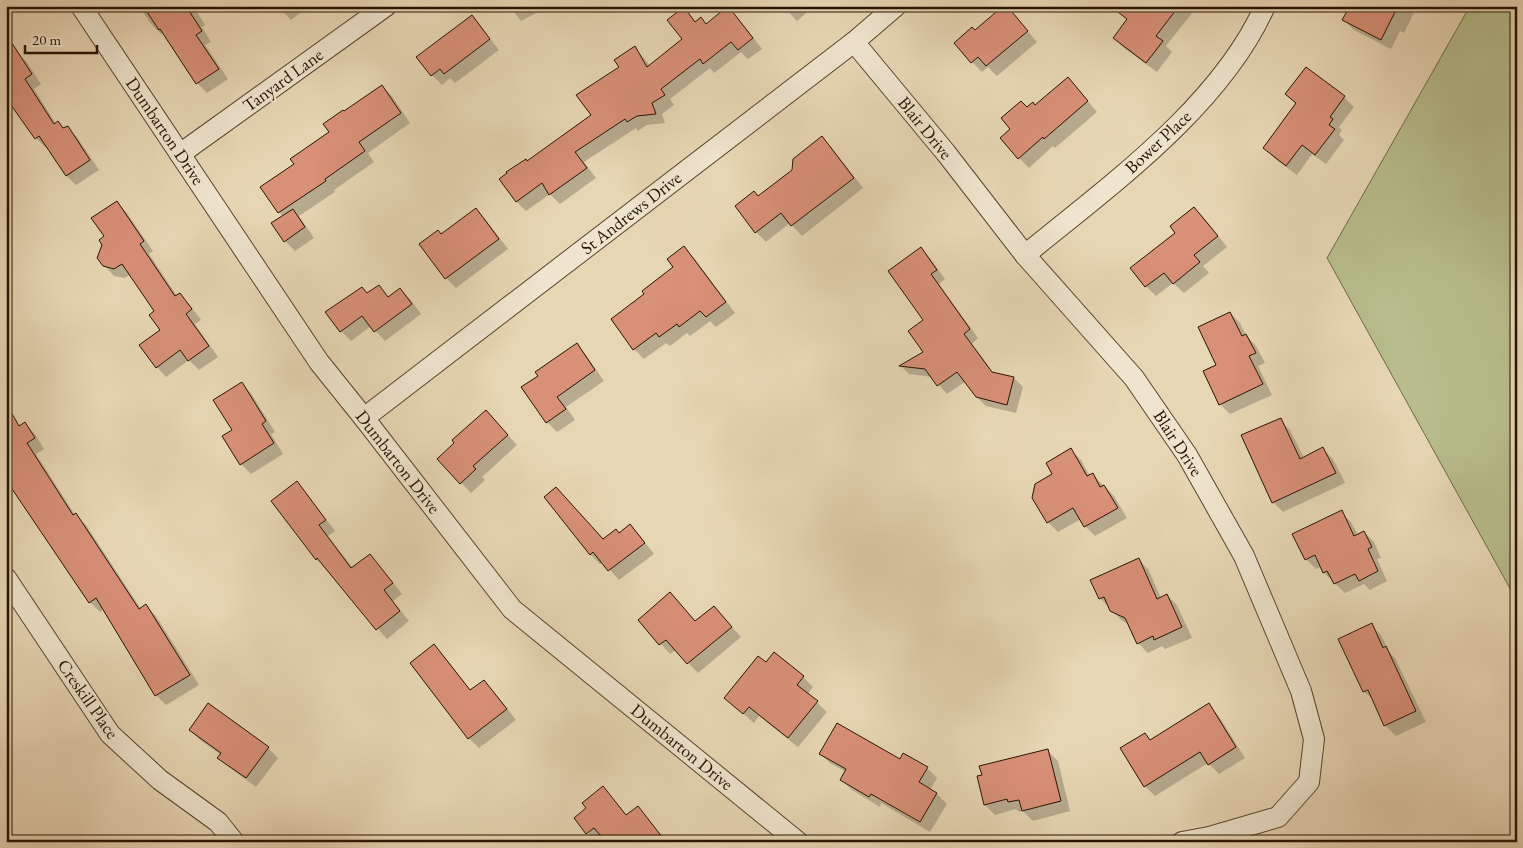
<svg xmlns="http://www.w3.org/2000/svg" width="1523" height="848" font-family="'EB Garamond',serif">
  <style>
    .green { fill: #b7bd8c; stroke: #6f6847 }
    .shadow { fill: #0003 }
    .building { fill: #d89077; stroke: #271302 }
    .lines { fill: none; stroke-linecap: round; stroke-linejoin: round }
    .street-casing { stroke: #57442e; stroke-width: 22 }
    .street { stroke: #efe4ce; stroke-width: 20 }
    .labels { text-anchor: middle; stroke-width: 4; stroke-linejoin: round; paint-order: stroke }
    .street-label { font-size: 18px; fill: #271302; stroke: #efe4ce }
  </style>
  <rect width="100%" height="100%" fill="#e7d6b4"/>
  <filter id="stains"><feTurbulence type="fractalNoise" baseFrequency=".004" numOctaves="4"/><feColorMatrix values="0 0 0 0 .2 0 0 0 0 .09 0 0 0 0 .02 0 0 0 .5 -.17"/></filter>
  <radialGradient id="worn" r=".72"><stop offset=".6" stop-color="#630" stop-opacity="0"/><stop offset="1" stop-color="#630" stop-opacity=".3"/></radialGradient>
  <path class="green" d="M1470,6H1517V601L1327,258Z"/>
  <g class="shadow">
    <path d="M146,6H193L205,25L202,27L211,42L205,45L228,79L207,93L197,83L163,32L161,34L151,24L141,9Z"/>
    <path d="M278,6H309L291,20Z"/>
    <path d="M509,6H545L546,8L521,21Z"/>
    <path d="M783,6H811L812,8L797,21Z"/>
    <path d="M1137,6H1186L1192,13L1166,46L1172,52L1157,72L1124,48L1114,38Z"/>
    <path d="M1351,6H1411L1410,9L1414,13L1404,33L1400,31L1391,49L1354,30L1344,20Z"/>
    <path d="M683,8L696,22L701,19L707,25L728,8L738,18L762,49L748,59L741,52L714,73L710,68L670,99L674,105L662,114L665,123L647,125L638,131L636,128L584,162L596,178L560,204L550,194L526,211L516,201L527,162L592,116L620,68L634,48L644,58L650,66L684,39Z"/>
    <path d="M1015,16L1037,42L997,76L988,67L982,72L972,62L975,32Z"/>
    <path d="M471,17L481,27L499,50L455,83L450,78L442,85L432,75Z"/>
    <path d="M6,43L26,61L41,84L34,89L56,124L58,123L64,129L67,127L77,137L99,170L76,185L66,175L48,147L46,148L36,138L12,103L9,105L6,102Z"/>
    <path d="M1306,68L1344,97L1354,107L1339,127L1342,130L1339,135L1344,140L1326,164L1312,154L1297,175L1274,158L1264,148L1297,104L1287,94Z"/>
    <path d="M382,86L392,96L410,123L368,153L374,162L334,190L335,192L299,216L314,238L295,251L285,241L283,217L262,188L296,165L331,133L344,113Z"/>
    <path d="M1078,89L1097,112L1055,148L1053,146L1029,168L1019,158L1012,129L1027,108L1035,106Z"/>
    <path d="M822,138L832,148L863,188L802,236L790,223L766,242L756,232L736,207L758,197L793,170Z"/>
    <path d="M117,203L127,213L153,251L149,254L177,296L179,294L189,304L201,320L195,324L218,357L199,370L189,360L166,377L157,367L162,330L156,311L131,274L125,278L114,276L104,265L105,237Z"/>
    <path d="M1194,208L1204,218L1227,247L1203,266L1209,273L1184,293L1173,283L1156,296L1146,286L1177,233Z"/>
    <path d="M476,210L486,220L508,249L456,288L446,278L442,235Z"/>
    <path d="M684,248L694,258L735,313L716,327L710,321L690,336L687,333L670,346L666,343L644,359L634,349L646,295L675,267Z"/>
    <path d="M921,249L930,258L945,279L939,284L978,338L972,344L994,374L1014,378L1023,387L1016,413L986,406L977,397L966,381L947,394L932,377L909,374L901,366L925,352Z"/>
    <path d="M379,287L389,297L400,289L410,299L421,314L385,341L371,326L351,341L341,331L327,312L368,294Z"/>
    <path d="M1230,313L1240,323L1246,335L1256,346L1265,363L1258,366L1272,395L1230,414L1220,404L1204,372L1218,365Z"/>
    <path d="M576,345L586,355L604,381L566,407L575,420L557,432L547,422L523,388L540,376Z"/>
    <path d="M241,383L251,393L275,432L271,434L283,454L251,474L241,464L234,430Z"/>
    <path d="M1280,420L1290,430L1304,458L1323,449L1333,459L1345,483L1283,512L1273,502Z"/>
    <path d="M16,422L20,427L25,424L35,434L44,449L36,454L75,515L86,525L141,609L146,606L156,616L199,685L166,705L156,695L104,609L100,612L90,602Z"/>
    <path d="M496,422L517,445L482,477L485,480L471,493L439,459Z"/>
    <path d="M1071,450L1081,460L1090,476L1093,475L1114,496L1127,518L1095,536L1085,526L1081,519L1058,532L1048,522L1034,497L1054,474Z"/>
    <path d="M296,483L306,493L335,531L328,536L353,568L369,555L379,565L402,594L393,601L409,621L387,639L317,559L273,501Z"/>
    <path d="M1341,512L1351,522L1358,535L1364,532L1374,542L1381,558L1377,559L1387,581L1370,590L1364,584L1345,593L1324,573L1321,567L1316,569L1306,559Z"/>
    <path d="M630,526L640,536L654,554L619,580L603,562L600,564L590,554L603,540L620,534Z"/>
    <path d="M1138,559L1148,569L1161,598L1167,595L1177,605L1192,638L1165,649L1162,646L1148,653L1138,643L1130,624L1122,621L1100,598Z"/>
    <path d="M670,594L696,622L714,607L741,637L698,673L676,650L670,654L640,620Z"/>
    <path d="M1371,625L1381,635L1389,652L1395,658L1426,722L1396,736L1386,726L1375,702L1364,691Z"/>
    <path d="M434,646L444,656L471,691L484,682L494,692L516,720L479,748L469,738Z"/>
    <path d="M774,654L803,677L813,687L808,694L827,712L798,747L759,716L754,723L725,698L766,664Z"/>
    <path d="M1208,705L1218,715L1245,758L1219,774L1208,763L1155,796L1145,786L1144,734L1151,741Z"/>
    <path d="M190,730L268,748L278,758L256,787L229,767L219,758L221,755L200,740Z"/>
    <path d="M1048,751L1058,761L1070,811L1033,821L1023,811L1019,812L1016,809L995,815L985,805Z"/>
    <path d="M820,753L900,761L903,754L927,768L937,778L930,790L937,794L947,804L930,832L881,803L880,807L852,790L842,780L846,772L830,763Z"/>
    <path d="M603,787L627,816L638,808L667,842H607L604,838L599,842H595L575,818L588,808Z"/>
  </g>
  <g class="building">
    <path d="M143,6H186L202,31L196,35L219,69L196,84L160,29L159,30Z"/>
    <path d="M728,6L753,38L738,50L731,42L703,64L700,59L661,89L665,95L652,103L656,114L637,116L627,122L625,119L575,152L587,168L549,195L542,183L516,202L499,179L507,173L506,172L526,159L527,161L591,115L576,95L619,67L614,60L635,46L647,67L682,39L667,20L684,7L695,22L701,17L706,24Z"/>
    <path d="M1003,6H1007L1028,31L986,66L978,57L971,63L954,43L972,27L975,30Z"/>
    <path d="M1110,6H1179L1156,36L1163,41L1146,63L1113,38L1127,19Z"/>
    <path d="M1350,6H1398L1381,40L1342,20Z"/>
    <path d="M472,15L490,39L444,74L440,69L431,76L416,57Z"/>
    <path d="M6,34L32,74L25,79L54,124L58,121L63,128L68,126L90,160L66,176L39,136L35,139L6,98Z"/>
    <path d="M1306,67L1345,96L1330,117L1333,119L1329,125L1335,129L1315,155L1302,145L1286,166L1263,148L1296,103L1285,94Z"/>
    <path d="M1068,77L1088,101L1044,139L1043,137L1018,159L1000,138L1010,129L1001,118L1021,101L1027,107L1033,102L1035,105Z"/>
    <path d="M382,85L401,113L359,142L365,151L325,179L326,181L278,213L260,187L294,164L290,159L329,132L323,124L343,110L344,111Z"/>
    <path d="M822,136L854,178L791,226L781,213L755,233L735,206L754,191L758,196L792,170L793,159Z"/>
    <path d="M117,201L144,241L140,244L175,296L180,293L192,309L186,314L209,346L188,361L180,350L156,368L139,345L160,330L149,315L154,311L122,264L114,269L103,266L97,258L102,245L99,240L104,236L91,218Z"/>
    <path d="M1194,207L1218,236L1194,255L1200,262L1173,284L1164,273L1145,287L1130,268L1175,233L1170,226Z"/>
    <path d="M476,208L499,239L445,279L419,244L438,230L441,234Z"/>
    <path d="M293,209L305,227L284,242L271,223Z"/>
    <path d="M684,246L726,302L706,317L700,311L679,327L677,324L659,337L656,333L633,350L611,319L644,294L642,291L673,267L667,259Z"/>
    <path d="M921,247L937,270L931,274L970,329L964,334L992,372L1014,377L1007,405L976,397L957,372L937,386L925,369L899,366L923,352L908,331L923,320L888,271Z"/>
    <path d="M379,285L388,297L400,288L412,304L374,332L362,316L340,332L325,312L362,287L367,293Z"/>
    <path d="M1230,312L1242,336L1246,334L1256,353L1249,356L1263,384L1219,405L1203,371L1216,365L1198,327Z"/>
    <path d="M577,343L595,370L557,397L566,409L546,423L521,387L538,376L535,372Z"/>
    <path d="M242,382L266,421L262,424L274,443L240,465L222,436L232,430L213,400Z"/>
    <path d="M6,403L19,426L25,422L35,438L27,443L73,515L76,513L139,609L146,604L190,675L155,696L96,598L89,603L6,480Z"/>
    <path d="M486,410L508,435L473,466L476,469L460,484L437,459L454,443L452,440Z"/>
    <path d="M1281,418L1300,459L1323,447L1336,473L1272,503L1241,435Z"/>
    <path d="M1071,448L1087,476L1093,473L1100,487L1104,485L1118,508L1084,527L1073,508L1047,523L1032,498L1035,484L1052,474L1046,463Z"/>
    <path d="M297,481L326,520L319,525L351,568L370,554L393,583L384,590L400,611L376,630L317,558L316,560L271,501Z"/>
    <path d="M556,487L603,539L616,529L619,533L630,524L645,543L608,571L593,552L590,555L544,497Z"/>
    <path d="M1342,510L1354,536L1364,531L1372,547L1368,549L1378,571L1359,581L1355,574L1334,584L1327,571L1323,573L1315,555L1305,560L1292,534Z"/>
    <path d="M1139,558L1157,599L1167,594L1182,627L1154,640L1153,636L1137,644L1125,618L1110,611L1104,597L1099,599L1090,580Z"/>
    <path d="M670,592L695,621L714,606L732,627L687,664L666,640L659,645L638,620Z"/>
    <path d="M1372,623L1383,648L1386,646L1416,711L1384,726L1368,690L1363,692L1338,639Z"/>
    <path d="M434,644L470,690L484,680L507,709L468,739L410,663Z"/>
    <path d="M774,652L804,676L797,685L818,701L788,738L749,707L743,714L724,698L758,656L766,662Z"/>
    <path d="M208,703L269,747L246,778L217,758L221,753L189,730Z"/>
    <path d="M1209,703L1236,747L1208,765L1200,752L1144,787L1120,748L1145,733L1150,740Z"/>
    <path d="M837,723L900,759L903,753L928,767L919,782L937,793L920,822L871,794L869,797L840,780L846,769L819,754Z"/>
    <path d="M1048,749L1061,801L1022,811L1019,800L1008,802L1007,799L984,805L977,776L982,775L979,766Z"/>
    <path d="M603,786L626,815L638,806L666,842H606L594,828L586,834L574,818L586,808L582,803Z"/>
  </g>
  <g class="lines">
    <g class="street-casing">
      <g id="street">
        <path d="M81,6L319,362L364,418L512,609L798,842"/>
        <path d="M854,42L946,153L1025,255L1134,378L1187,455L1244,556L1301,691L1314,739L1309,782L1278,817L1209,837L1182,842"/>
        <path d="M180,154L386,6"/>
        <path d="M1025,255C1109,186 1220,107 1265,6"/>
        <path d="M364,418L854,42L896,6"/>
        <path d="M6,578L110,734L160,780L218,822L234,842"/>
      </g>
    </g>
    <use href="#street" class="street"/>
  </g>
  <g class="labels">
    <g class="street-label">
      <text transform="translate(283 80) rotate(-36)" y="6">Tanyard Lane</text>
      <text transform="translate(925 128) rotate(51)" y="6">Blair Drive</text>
      <text transform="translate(165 131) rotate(56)" y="6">Dumbarton Drive</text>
      <text transform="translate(1158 142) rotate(-43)" y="6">Bower Place</text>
      <text transform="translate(631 213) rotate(-38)" y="6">St Andrews Drive</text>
      <text transform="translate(1178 443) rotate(57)" y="6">Blair Drive</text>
      <text transform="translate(398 462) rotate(52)" y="6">Dumbarton Drive</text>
      <text transform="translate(88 699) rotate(55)" y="6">Creskill Place</text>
      <text transform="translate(682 747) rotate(39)" y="6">Dumbarton Drive</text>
    </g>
  </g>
  <rect width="1523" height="848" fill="none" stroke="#e7d6b4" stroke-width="25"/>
  <rect x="8" y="8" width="1508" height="833" fill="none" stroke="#271302" stroke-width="2.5"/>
  <rect x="12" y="12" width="1498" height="823" fill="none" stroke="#271302"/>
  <path d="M25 45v8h72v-8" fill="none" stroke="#271302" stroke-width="2.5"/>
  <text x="32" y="45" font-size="15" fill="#271302" stroke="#efe4ce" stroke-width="4" paint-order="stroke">20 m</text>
  <rect width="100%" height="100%" filter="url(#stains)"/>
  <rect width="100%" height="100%" fill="url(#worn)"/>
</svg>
